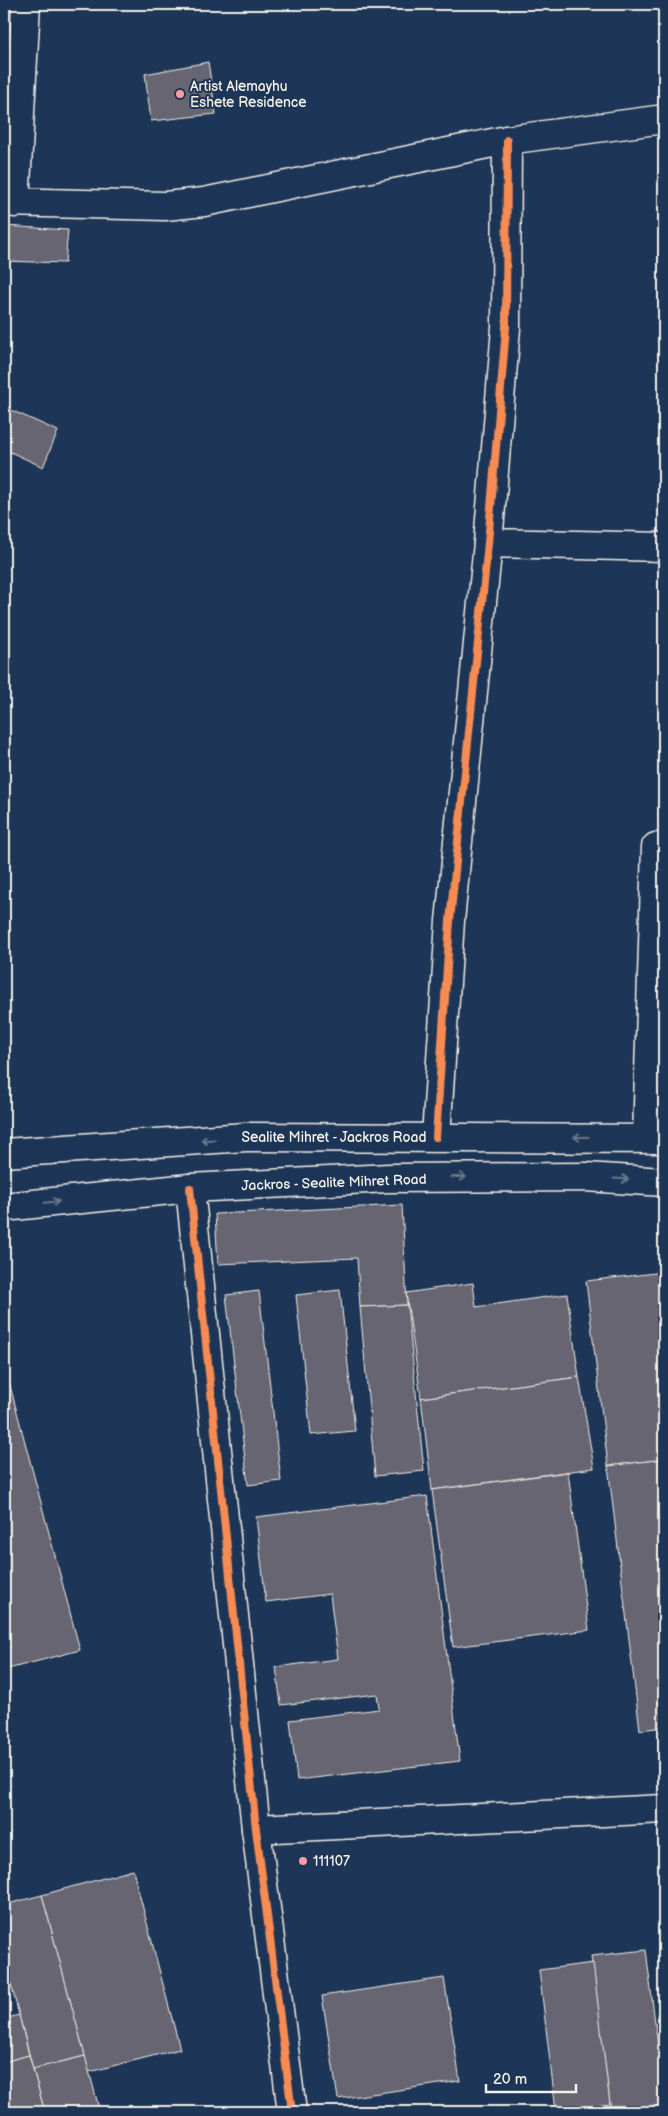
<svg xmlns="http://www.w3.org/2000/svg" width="668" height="2116" font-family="'Balsamiq Sans',sans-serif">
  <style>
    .building { fill: #686572; stroke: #f4f1e8 }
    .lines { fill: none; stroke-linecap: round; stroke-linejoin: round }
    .minor-casing { stroke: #f4f1e8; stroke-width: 31 }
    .major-casing { stroke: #f4f1e8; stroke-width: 31 }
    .minor { stroke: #1d3557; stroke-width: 28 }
    .major { stroke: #1d3557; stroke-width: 28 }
    .cycleway-casing { stroke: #1d3557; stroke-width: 11 }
    .cycleway { stroke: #f68b52; stroke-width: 8 }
    .oneway { stroke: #68778a }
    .poi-dot { fill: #ff9aa2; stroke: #1d3557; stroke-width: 2 }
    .labels { text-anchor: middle; stroke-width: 4; stroke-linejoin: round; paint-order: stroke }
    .poi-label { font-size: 14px; fill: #f4f1e8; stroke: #1d3557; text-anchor: start }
    .street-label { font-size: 14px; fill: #f4f1e8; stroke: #1d3557 }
  </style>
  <rect width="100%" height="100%" fill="#1d3557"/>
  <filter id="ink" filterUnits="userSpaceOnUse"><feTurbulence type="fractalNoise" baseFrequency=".02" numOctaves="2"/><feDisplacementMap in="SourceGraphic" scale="10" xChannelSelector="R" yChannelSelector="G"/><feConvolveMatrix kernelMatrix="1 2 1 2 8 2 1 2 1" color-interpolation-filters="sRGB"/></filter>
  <g filter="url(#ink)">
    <g class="building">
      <path d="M208,62L216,114L151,121L145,74Z"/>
      <path d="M4,226L68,230L65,263L4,261Z"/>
      <path d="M4,407L58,431L43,467L4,449Z"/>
      <path d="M402,1205L407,1305L360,1307L357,1258L218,1264L215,1214Z"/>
      <path d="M664,1272V1459L608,1466L586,1281Z"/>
      <path d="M473,1283L476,1307L567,1294L579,1377L421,1398L406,1293Z"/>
      <path d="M340,1290L355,1431L311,1435L296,1295Z"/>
      <path d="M259,1291L281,1481L248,1485L226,1295Z"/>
      <path d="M407,1305L424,1471L375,1476L360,1307Z"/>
      <path d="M4,1363L80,1650L8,1669L4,1653Z"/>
      <path d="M579,1377L594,1468L432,1490L421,1398Z"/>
      <path d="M664,1459V1727L640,1730L608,1466Z"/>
      <path d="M568,1472L589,1630L453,1647L432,1490Z"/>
      <path d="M427,1496L460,1761L297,1780L290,1720L379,1709L377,1694L281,1705L276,1667L338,1659L330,1594L266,1602L256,1517Z"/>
      <path d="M133,1870L180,2049L89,2072L42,1895Z"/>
      <path d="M42,1895L85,2056L33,2069L4,1957V1905Z"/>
      <path d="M646,1950L664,2095V2112H611L591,1956Z"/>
      <path d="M593,1963L610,2104L556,2111L539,1970Z"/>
      <path d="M444,1978L460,2081L338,2099L322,1996Z"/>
      <path d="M19,2015L29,2055L4,2062V2019Z"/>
      <path d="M29,2055L45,2112H4V2062Z"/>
      <path d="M85,2056L100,2112H45L33,2069Z"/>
    </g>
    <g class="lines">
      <g class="minor-casing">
        <g id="minor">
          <path d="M4,202L165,206L204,202L507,140L664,119"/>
          <path d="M15,203L26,4"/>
          <path d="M488,543L664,547"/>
          <path d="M436,1137L450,921L488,543L506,328L507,140"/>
          <path d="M647,1138L656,847"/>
          <path d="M190,1188L256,1829L292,2112"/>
          <path d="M256,1829L664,1809"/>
        </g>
      </g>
      <g class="major-casing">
        <g id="major">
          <path d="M4,1153L246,1137L664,1139"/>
          <path d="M4,1207L190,1188L389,1178L586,1177L664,1182"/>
        </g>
      </g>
      <use href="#minor" class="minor"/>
      <use href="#major" class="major"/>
      <g class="cycleway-casing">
        <g id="cycleway">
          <path d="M436,1137L450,921L488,543L506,328L507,140"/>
          <path d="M190,1188L256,1829L292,2112"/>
        </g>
      </g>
      <use href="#cycleway" class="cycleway"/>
    </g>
    <defs><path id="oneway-shaft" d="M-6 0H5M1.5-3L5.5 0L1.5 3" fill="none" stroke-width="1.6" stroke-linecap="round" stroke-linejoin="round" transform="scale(1.25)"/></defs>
    <g class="oneway">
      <use href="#oneway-shaft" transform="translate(581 1137) rotate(-180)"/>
      <use href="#oneway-shaft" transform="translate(208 1140) rotate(176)"/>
      <use href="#oneway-shaft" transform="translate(459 1177)"/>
      <use href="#oneway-shaft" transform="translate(621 1179) rotate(3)"/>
      <use href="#oneway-shaft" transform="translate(52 1202) rotate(-6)"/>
    </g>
  </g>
  <g class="poi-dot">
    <circle cx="180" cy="94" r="5"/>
    <circle cx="303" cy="1861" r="5"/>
  </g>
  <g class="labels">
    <g class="poi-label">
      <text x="190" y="91">Artist Alemayhu<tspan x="190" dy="16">Eshete Residence</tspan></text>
      <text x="313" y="1866">111107</text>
    </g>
    <g class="street-label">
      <text x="334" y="1142">Sealite Mihret - Jackros Road</text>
      <text transform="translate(334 1182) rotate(-2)" y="5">Jackros - Sealite Mihret Road</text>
    </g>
  </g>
  <rect width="668" height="2116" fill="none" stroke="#1d3557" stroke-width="20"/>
  <rect x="10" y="10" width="648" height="2096" fill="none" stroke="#f4f1e8" stroke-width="2" filter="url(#ink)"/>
  <path d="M486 2084v8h90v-8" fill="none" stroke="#f4f1e8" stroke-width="2.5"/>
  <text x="493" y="2084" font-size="15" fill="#f4f1e8" stroke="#1d3557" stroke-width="4" paint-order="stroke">20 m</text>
</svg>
